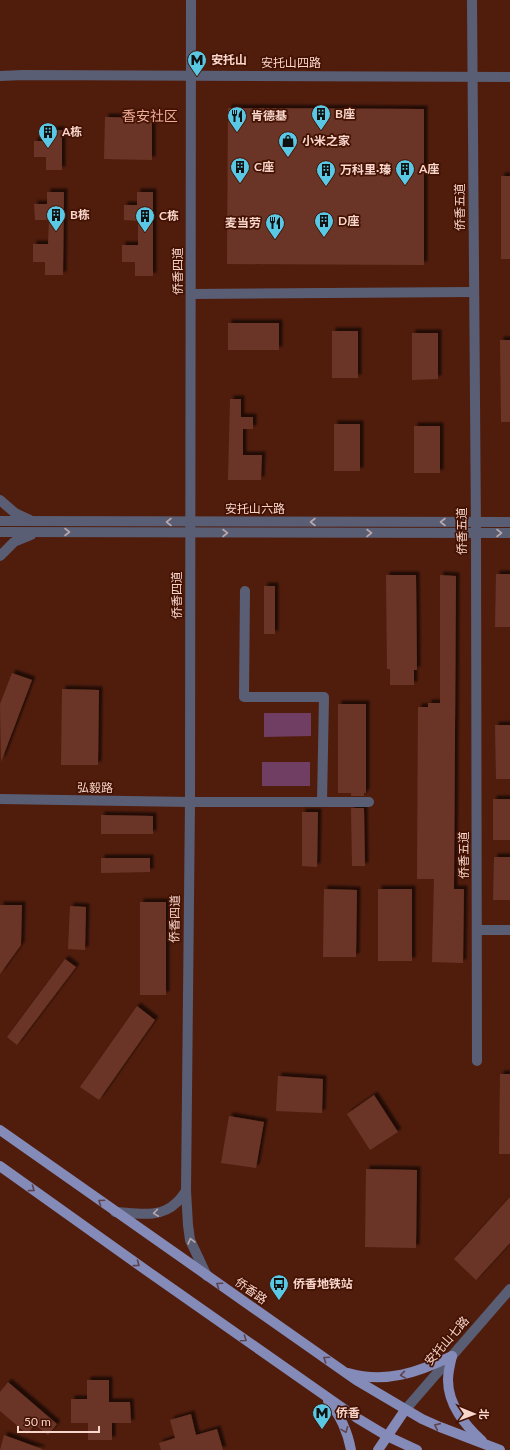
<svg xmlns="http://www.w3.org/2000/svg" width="510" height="1450" font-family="Lato,'Noto Sans SC',sans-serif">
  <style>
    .green { fill: #703e63 }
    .building { fill: #6a3525; filter: url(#shadow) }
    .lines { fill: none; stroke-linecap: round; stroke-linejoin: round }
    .minor { stroke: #5a5e75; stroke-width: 10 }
    .major { stroke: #848bb9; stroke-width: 10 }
    .oneway { stroke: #b9a6a9 }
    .oneway2 { stroke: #5e424c }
    .labels { text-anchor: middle; stroke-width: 3.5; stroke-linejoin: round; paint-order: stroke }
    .poi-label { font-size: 12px; font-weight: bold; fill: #f8d6cb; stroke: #441203; text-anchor: start }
    .street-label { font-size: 12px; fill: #f8d6cb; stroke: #441203 }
    .quarter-label { font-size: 14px; fill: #eeae9a; stroke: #441203 }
  </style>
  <defs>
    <filter id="shadow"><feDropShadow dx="3.5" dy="-3.5" stdDeviation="1" flood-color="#0009"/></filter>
  </defs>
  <rect width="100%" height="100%" fill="#501d0d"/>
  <g class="green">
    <path d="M264,713H311V736L264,737Z"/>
    <rect x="262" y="762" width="48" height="24"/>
  </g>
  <g class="building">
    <path d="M228,108L424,109V265L227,264Z"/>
    <path d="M105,117L152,118V160L104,159Z"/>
    <path d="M45,130H62V170H46V157H34V141H45Z"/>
    <rect x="501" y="176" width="9" height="83"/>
    <path d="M47,192H64L63,275H45V262H33V244H48L49,220H35L34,204H47Z"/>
    <path d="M137,192H153V276H135V262H122V245H138V221L124,220V205H137Z"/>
    <rect x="228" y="323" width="51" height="27"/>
    <rect x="332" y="331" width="26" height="47"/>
    <path d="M412,333H438V379L412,380Z"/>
    <path d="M500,340H510V422H501Z"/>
    <path d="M230,399H241V417H253V429H243V455H262L261,480H228Z"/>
    <rect x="334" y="424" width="26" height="47"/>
    <rect x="414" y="426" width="26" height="47"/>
    <path d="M496,574H510V627H495Z"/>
    <path d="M386,575H416L417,670H414V685H390V669H387Z"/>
    <path d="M440,575L456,576L454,889H464L463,963L432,962L434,879H417L418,707H428V703H440Z"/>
    <rect x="264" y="586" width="11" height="48"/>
    <path d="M12,673L32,680L1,762L0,704Z"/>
    <path d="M62,689L99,690L98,765H61Z"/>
    <path d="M338,704H366V793H364V796H351V793H338Z"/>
    <path d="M495,725H510V779H496Z"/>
    <rect x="493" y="799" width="17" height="41"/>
    <path d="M351,808H364L365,866H352Z"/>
    <path d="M302,812H318L317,867L302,866Z"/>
    <path d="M101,815L153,816V834H101Z"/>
    <path d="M494,857H510V900H493Z"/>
    <path d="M101,858H150V872L101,873Z"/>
    <path d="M324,889L357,890L356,957H323Z"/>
    <rect x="378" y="889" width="34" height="72"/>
    <rect x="140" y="902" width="26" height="93"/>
    <path d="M0,905H22L21,945L0,974Z"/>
    <path d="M70,906L86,907L85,950L68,949Z"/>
    <path d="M65,959L76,967L17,1045L7,1037Z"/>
    <path d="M137,1006L155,1020L99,1100L80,1087Z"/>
    <path d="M500,1074H510V1154H499Z"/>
    <path d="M278,1076L323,1079L322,1113L276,1111Z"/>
    <path d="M374,1095L398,1132L370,1150L347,1114Z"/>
    <path d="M229,1116L264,1122L256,1168L221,1163Z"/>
    <path d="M366,1169L417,1170L416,1248L365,1247Z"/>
    <path d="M510,1197V1243L476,1280L454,1259Z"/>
    <path d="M87,1380H109V1402H130L131,1423H112V1440H88V1423H71V1399H87Z"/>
    <path d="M8,1382L57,1424L48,1435L35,1425L27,1434L0,1411V1392Z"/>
    <path d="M191,1414L196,1435L217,1429L223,1450H161L159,1443L175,1438L170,1420Z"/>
    <path d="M4,1435L42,1449V1450H0Z"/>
  </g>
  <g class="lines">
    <g class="minor">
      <path d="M191,0L190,802L186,1191L188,1225L190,1240L207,1276"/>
      <path d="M472,0L476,533L477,1061"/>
      <path d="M0,76L23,75L510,77"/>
      <path d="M191,294L473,292"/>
      <path d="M0,500L15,513L30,520"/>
      <path d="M0,521L510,522"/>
      <path d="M0,532L510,533"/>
      <path d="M0,556L14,542L31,535"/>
      <path d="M245,591L244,697H324L322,802"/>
      <path d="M0,799L190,802H369"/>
      <path d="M477,930H510"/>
      <path d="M115,1212C135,1213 160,1219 176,1203C180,1200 183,1195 186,1191"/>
      <path d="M405,1410L510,1289"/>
    </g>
    <g class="major">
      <path d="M0,1130L356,1380L422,1419L440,1427L500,1450"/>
      <path d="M0,1166L150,1273L357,1418L387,1436L417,1450"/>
      <path d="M452,1356C450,1364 448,1372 448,1380C448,1405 465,1425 482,1441"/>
      <path d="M348,1373C386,1384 419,1372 452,1356"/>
      <path d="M328,1401C340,1414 348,1433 351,1450"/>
      <path d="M378,1450L405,1410"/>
    </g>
  </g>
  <defs><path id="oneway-chevron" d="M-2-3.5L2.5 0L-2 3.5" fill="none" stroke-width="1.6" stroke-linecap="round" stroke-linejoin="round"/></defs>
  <g class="oneway">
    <use href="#oneway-chevron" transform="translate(169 522) rotate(-180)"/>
    <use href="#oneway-chevron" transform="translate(313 522) rotate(-180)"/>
    <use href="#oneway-chevron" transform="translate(443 522) rotate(-180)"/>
    <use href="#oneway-chevron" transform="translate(67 532)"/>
    <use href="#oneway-chevron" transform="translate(225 533)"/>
    <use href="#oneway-chevron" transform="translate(369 533)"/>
    <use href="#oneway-chevron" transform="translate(499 533)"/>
    <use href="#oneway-chevron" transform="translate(156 1213) rotate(172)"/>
    <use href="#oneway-chevron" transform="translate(191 1241) rotate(-105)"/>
  </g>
  <g class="oneway2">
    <use href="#oneway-chevron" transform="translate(32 1189) rotate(36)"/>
    <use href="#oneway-chevron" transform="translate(101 1202) rotate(-145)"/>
    <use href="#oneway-chevron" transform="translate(137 1264) rotate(36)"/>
    <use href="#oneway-chevron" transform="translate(219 1285) rotate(-145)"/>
    <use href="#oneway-chevron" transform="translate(244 1339) rotate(35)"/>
    <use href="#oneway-chevron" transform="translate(326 1359) rotate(-145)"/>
    <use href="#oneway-chevron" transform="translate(403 1375) rotate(171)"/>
    <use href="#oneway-chevron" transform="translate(437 1426) rotate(-156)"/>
    <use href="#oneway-chevron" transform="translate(345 1430) rotate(69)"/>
  </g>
  <defs>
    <g id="metro-pin" transform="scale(1)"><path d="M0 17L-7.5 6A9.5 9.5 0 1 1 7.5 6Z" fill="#59c8e5" stroke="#441203"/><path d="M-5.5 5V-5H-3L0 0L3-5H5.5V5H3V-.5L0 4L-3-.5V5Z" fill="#111"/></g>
    <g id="building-pin" transform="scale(1)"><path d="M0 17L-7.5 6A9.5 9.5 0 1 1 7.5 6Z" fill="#59c8e5" stroke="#441203"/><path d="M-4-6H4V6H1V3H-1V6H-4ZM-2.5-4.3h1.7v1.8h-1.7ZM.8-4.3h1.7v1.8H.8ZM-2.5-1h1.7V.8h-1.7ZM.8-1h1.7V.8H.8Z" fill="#111"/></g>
    <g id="restaurant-pin" transform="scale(1)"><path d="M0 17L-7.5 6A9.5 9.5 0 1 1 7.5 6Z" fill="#59c8e5" stroke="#441203"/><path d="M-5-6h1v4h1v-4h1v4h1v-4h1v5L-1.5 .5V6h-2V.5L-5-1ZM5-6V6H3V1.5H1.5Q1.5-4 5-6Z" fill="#111"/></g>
    <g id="shop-pin" transform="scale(1)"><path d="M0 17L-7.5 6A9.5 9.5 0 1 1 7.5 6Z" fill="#59c8e5" stroke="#441203"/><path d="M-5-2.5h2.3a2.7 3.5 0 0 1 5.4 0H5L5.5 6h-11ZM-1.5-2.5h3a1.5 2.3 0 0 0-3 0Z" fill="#111"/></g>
    <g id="bus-pin" transform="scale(1)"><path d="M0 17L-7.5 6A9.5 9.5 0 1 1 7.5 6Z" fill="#59c8e5" stroke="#441203"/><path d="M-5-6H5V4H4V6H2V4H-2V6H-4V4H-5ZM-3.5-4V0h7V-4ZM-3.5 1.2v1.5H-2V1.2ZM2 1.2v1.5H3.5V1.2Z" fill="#111"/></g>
  </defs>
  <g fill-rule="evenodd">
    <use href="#metro-pin" x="197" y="60"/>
    <use href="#building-pin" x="321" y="114"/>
    <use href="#restaurant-pin" x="237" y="116"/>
    <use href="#building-pin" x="48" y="132"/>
    <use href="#shop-pin" x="288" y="141"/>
    <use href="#building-pin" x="240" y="167"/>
    <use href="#building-pin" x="405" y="169"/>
    <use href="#building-pin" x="326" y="170"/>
    <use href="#building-pin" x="56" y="215"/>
    <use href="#building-pin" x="145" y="216"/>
    <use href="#building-pin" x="324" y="221"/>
    <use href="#restaurant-pin" x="275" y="223"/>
    <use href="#bus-pin" x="279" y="1284"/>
    <use href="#metro-pin" x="322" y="1413"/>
  </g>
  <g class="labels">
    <g class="poi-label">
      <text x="211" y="64">安托山</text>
      <text x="335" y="118">B座</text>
      <text x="251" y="120">肯德基</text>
      <text x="62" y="136">A栋</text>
      <text x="302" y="145">小米之家</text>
      <text x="254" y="171">C座</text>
      <text x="419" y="173">A座</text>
      <text x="340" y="174">万科里·瑧</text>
      <text x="70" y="219">B栋</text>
      <text x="159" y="220">C栋</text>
      <text x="338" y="225">D座</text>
      <text x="261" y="227" text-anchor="end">麦当劳</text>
      <text x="293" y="1288">侨香地铁站</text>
      <text x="336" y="1417">侨香</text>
    </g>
    <g class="street-label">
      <text x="291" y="67">安托山四路</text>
      <text transform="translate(460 207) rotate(-90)" y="4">侨香五道</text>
      <text transform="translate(178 271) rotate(-90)" y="4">侨香四道</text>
      <text x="255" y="513">安托山六路</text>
      <text transform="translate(462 531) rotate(-90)" y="4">侨香五道</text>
      <text transform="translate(177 595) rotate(-90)" y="4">侨香四道</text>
      <text transform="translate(95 788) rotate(1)" y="4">弘毅路</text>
      <text transform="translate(464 855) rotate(-90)" y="4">侨香五道</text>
      <text transform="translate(175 919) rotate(-89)" y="4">侨香四道</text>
      <text transform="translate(251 1291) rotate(35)" y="4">侨香路</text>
      <text transform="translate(447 1341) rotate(-49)" y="4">安托山七路</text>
    </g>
    <g class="quarter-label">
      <text x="150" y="121">香安社区</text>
    </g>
  </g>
  <g transform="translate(474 1414) rotate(91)" stroke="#441203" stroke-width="3" paint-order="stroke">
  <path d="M0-3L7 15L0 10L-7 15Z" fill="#f8d6cb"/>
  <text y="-6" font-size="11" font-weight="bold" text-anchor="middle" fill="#f8d6cb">北</text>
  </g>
  <path d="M18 1426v6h81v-6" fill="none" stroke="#f8d6cb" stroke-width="2"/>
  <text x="24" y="1426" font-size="12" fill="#f8d6cb" stroke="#441203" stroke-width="3" paint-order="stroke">50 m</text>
</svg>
